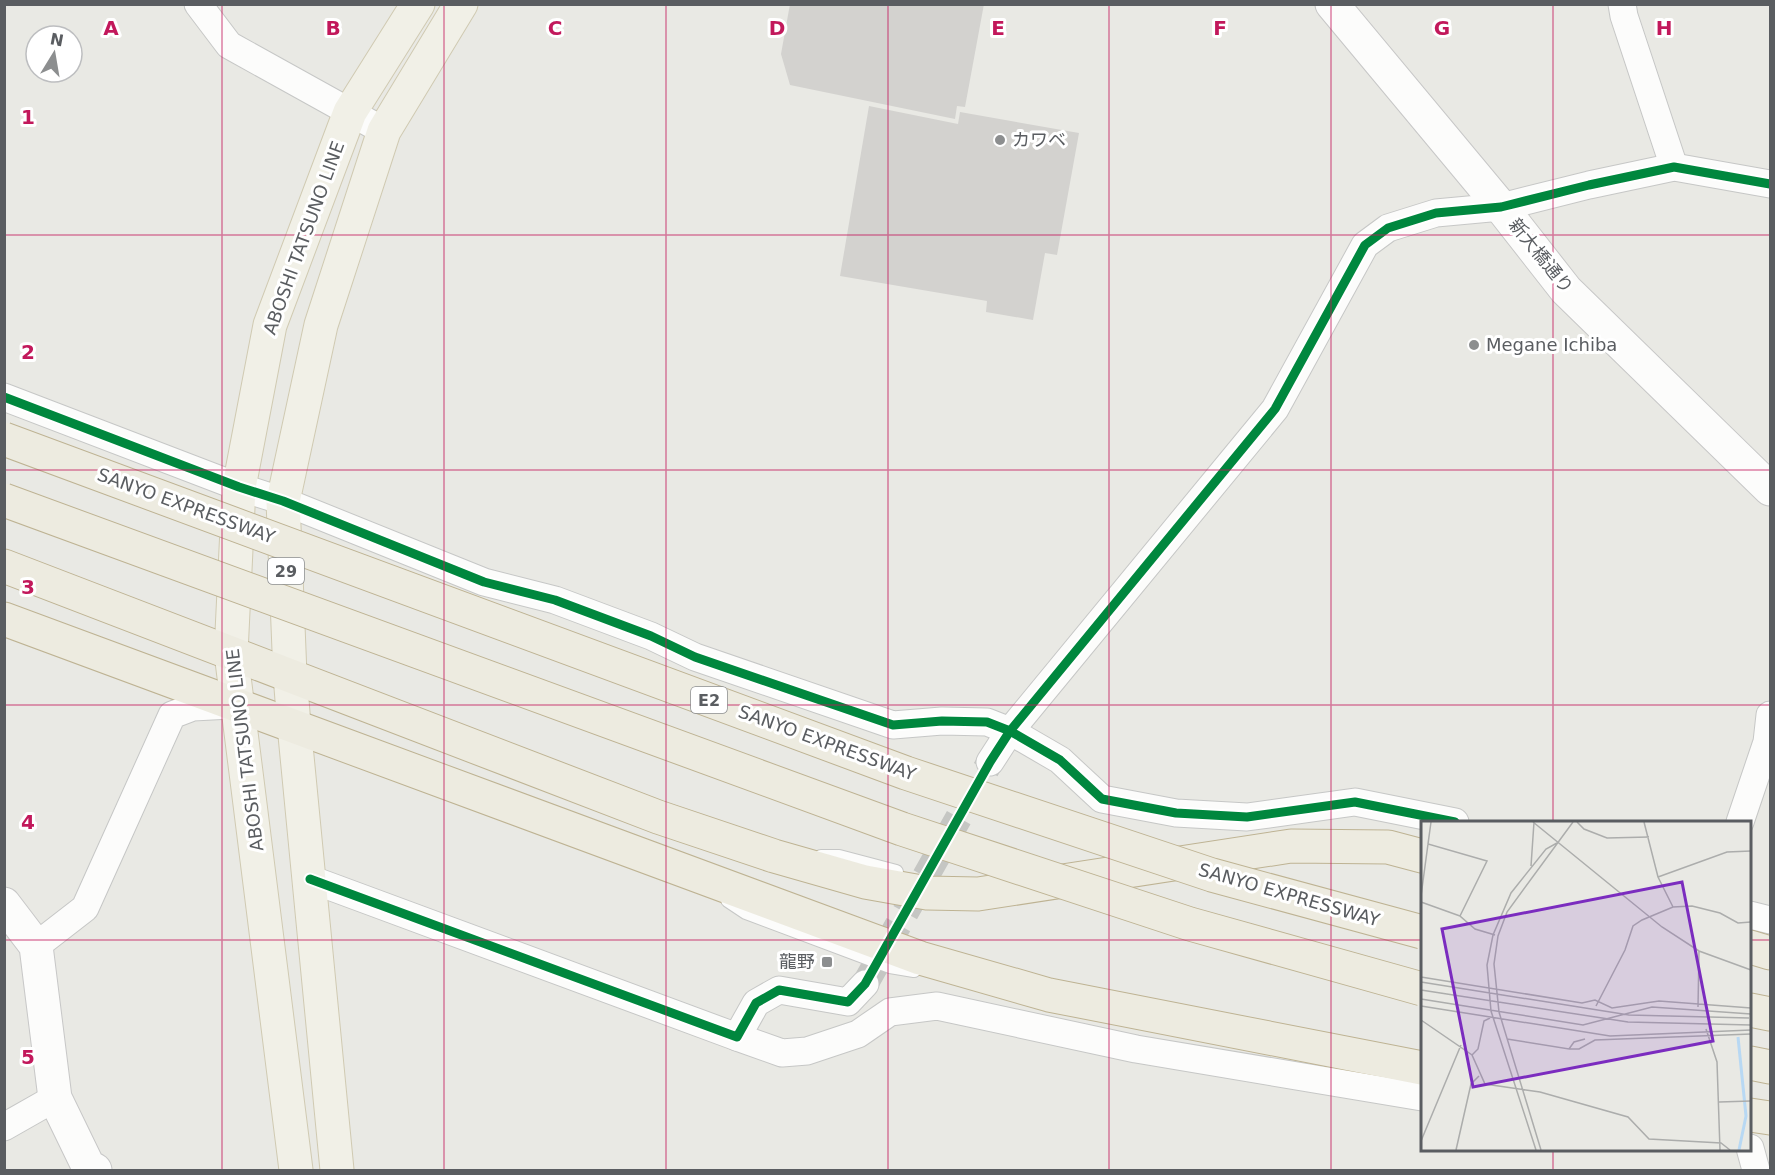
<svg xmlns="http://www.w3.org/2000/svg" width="1775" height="1175" font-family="'DejaVu Sans','Noto Sans JP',sans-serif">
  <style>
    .building { fill: #d3d2cf }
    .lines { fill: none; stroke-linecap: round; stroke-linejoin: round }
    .street-tunnel { stroke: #c5c6c3; stroke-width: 27; stroke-dasharray: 27 14; stroke-linecap: butt }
    .lane-casing { stroke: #c6c7c6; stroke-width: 16 }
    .street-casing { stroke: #c6c7c6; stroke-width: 29 }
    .secondary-casing { stroke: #c7c7c7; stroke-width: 35 }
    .primary-casing { stroke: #d0cab2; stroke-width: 35 }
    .highway-casing { stroke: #beb393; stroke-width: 35 }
    .lane { stroke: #fcfcfb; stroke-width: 14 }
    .street { stroke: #fcfcfb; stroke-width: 27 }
    .secondary { stroke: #fcfcfb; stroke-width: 33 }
    .primary { stroke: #f1f0e7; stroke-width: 33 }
    .highway { stroke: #edebe0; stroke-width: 33 }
    .highway-bridge-casing { stroke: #beb393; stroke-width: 35; stroke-linecap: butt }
    .highway-bridge { stroke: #edebe0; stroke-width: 33 }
    .cycleway-casing { stroke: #fff; stroke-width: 13 }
    .cycleway { stroke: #00873e; stroke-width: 9 }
    .grid { fill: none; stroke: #c2185b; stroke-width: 1.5; stroke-opacity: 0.55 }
    .poi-dot { fill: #8c8e8f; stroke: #fff; stroke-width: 2 }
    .labels { text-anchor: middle; stroke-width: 6; stroke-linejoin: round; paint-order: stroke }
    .shield { fill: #fff; stroke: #8c8e90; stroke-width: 1.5 }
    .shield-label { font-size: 16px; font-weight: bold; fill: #5a5d61 }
    .poi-label { font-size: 18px; fill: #5a5d61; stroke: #fff; text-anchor: start }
    .street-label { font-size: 18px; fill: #5a5d61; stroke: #fff }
    .inset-river { fill: none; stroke: #b8d8f3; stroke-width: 3 }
    .inset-road { fill: none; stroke: #acadac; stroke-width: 1.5 }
    .view { fill: #7b2cbf; fill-opacity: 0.15; stroke: #7b2cbf; stroke-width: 3 }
    .inset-edge { fill: none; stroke: #5a5d61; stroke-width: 3 }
    .grid-label { font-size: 20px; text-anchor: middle; font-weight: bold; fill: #c2185b; stroke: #fff; stroke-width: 6; stroke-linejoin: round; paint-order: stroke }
  </style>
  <rect width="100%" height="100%" fill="#e9e9e4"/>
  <g class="building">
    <path d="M790,4H984L965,107L957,106L955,119L790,85L781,54Z"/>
    <path d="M869,106L958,124L960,112L1079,133L1057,255L1045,253L1033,320L986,312L987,301L840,276Z"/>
  </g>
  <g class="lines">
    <path class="street-tunnel" d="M865,984L990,762"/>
    <g class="lane-casing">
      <g id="lane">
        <path d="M821,857H839L896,872"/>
        <path d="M728,900L746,912L890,966L914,970"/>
      </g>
    </g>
    <g class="street-casing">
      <g id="street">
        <path d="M198,4L229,45L384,131"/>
        <path d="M1622,4L1624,16L1674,167"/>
        <path d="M4,397L239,487L283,501L484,582L555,600L651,636L695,657L893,725L942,721L987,722L1010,731L1060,760L1102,799L1176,813L1247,817L1355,802L1455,822"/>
        <path d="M990,762L1010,731L1275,409L1365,245L1388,228L1436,213L1501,207L1589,185L1674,167L1770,184"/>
        <path d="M1740,822L1767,742L1770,715"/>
        <path d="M310,879L737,1037L756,1003L779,990L848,1002L865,984"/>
        <path d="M1750,915L1770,920"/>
        <path d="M36,946L85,908L172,715L193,707L231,705"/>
        <path d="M737,1037L782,1053L807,1051L858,1034L890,1012L937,1006L1136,1049L1422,1097"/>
        <path d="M4,1127L55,1098"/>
        <path d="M1750,1148L1756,1170"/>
      </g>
    </g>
    <g class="secondary-casing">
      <g id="secondary">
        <path d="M1332,4L1501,207L1566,290L1770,489"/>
        <path d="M4,904L36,946L55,1098L88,1166L95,1170"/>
      </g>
    </g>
    <g class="primary-casing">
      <g id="primary">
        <path d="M296,1170L231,653L239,487L270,325L350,112L418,4"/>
        <path d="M337,1170L294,725L290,675L283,501L321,325L384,131L461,4"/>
      </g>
    </g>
    <g class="highway-casing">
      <g id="highway">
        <path d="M4,566L658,817L774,856L865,882L927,893L978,894L1291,846L1388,847L1422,856"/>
        <path d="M4,619L920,958L1049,995L1422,1068"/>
        <path d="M1750,947L1770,953"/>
        <path d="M1750,1010L1770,1014"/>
        <path d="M1750,1063L1770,1067"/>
        <path d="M1750,1115L1770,1118"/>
      </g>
    </g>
    <use href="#lane" class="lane"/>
    <use href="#street" class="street"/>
    <use href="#secondary" class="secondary"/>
    <use href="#primary" class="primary"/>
    <use href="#highway" class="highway"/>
    <g class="highway-bridge-casing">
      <g id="highway-bridge">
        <path d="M4,439L906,773L1212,875L1422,932"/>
        <path d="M4,500L902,829L1190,924L1422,989"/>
      </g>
    </g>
    <use href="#highway-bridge" class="highway-bridge"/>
    <g class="cycleway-casing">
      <g id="cycleway">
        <path d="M4,397L239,487L283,501L484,582L555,600L651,636L695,657L893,725L942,721L987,722L1010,731L1060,760L1102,799L1176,813L1247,817L1355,802L1455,822"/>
        <path d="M310,879L737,1037L756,1003L779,990L848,1002L865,984L990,762L1010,731L1275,409L1365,245L1388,228L1436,213L1501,207L1589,185L1674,167L1770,184"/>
      </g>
    </g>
    <use href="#cycleway" class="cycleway"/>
  </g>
  <path class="grid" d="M222,4V1170M444,4V1170M666,4V1170M888,4V1170M1109,4V1170M1331,4V1170M1553,4V822M4,235H1770M4,470H1770M4,705H1770M4,940H1422M1750,940H1770M1553,1150V1170"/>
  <g class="poi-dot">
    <circle cx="1000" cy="140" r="6"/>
    <circle cx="1474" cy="345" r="6"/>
    <rect x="821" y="956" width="12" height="12" rx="3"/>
  </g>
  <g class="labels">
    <g class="shield">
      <rect x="268" y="558" width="36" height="26" rx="4.5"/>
      <rect x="691" y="687" width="36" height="26" rx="4.5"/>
    </g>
    <g class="shield-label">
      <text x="286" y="577">29</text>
      <text x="709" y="706">E2</text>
    </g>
    <g class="poi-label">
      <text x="1012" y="146">カワベ</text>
      <text x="1486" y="351">Megane Ichiba</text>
      <text x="815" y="968" text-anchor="end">龍野</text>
    </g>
    <g class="street-label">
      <text transform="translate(304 238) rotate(-70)" y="6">ABOSHI TATSUNO LINE</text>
      <text transform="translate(1541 256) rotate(51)" y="6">新大橋通り</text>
      <text transform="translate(186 506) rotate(20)" y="6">SANYO EXPRESSWAY</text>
      <text transform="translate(827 743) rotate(20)" y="6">SANYO EXPRESSWAY</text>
      <text transform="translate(245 750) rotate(-97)" y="6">ABOSHI TATSUNO LINE</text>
      <text transform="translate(1289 895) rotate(16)" y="6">SANYO EXPRESSWAY</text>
    </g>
  </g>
  <g transform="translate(1421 821)">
    <rect width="330" height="330" fill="#e9e9e4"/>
    <path class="inset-river" d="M317,216L325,295L318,329"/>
    <path class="inset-road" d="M10,1L7,23L66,40L39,95L54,108L74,114M112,1L241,106L278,130L330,149M156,1L163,8L186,17L228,16M223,1L237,56L252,86M110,45L113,1M237,56L306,31L330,30M0,75L7,23M0,81L39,95M0,156L161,182L174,179L191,187L238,180L330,187M0,161L208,194L328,197M0,169L207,201L330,204M0,178L162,204L231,186L330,193M0,185L189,215L330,209M175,185L204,129L212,105L221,99L252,86L271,85L299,92L317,102L330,101M277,186L278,130M0,199L51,234L64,263L119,271L207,296L228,318L300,322L309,329M285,208L296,241L299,329M86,218L148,228L153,221L164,218M148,228H158L174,219L330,213M51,234L57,228L63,200L69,197M298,281L330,280M0,320L40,224M35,329L50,263L58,255M115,329L70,190L66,144L72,114L90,72L125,28L136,22M120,329L78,191L73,143L77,115L86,91L152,1"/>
    <path class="view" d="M261,61L292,220L52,266L21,108Z"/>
    <rect width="330" height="330" class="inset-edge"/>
  </g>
  <g class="grid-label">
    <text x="111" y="35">A</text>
    <text x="333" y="35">B</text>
    <text x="555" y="35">C</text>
    <text x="777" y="35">D</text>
    <text x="998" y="35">E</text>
    <text x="1220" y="35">F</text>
    <text x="1442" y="35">G</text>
    <text x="1664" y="35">H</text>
    <text x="28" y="124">1</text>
    <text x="28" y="359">2</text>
    <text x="28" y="594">3</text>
    <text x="28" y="829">4</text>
    <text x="28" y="1064">5</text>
  </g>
  <rect width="1775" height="1175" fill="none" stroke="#5a5d61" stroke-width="12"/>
  <g transform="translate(54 54) rotate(11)"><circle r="28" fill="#ffffff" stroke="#bdbec0" stroke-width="1.5"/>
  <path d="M0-4.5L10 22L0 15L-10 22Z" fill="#8c8e8f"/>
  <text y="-9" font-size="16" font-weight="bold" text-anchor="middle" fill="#5a5d61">N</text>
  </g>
</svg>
